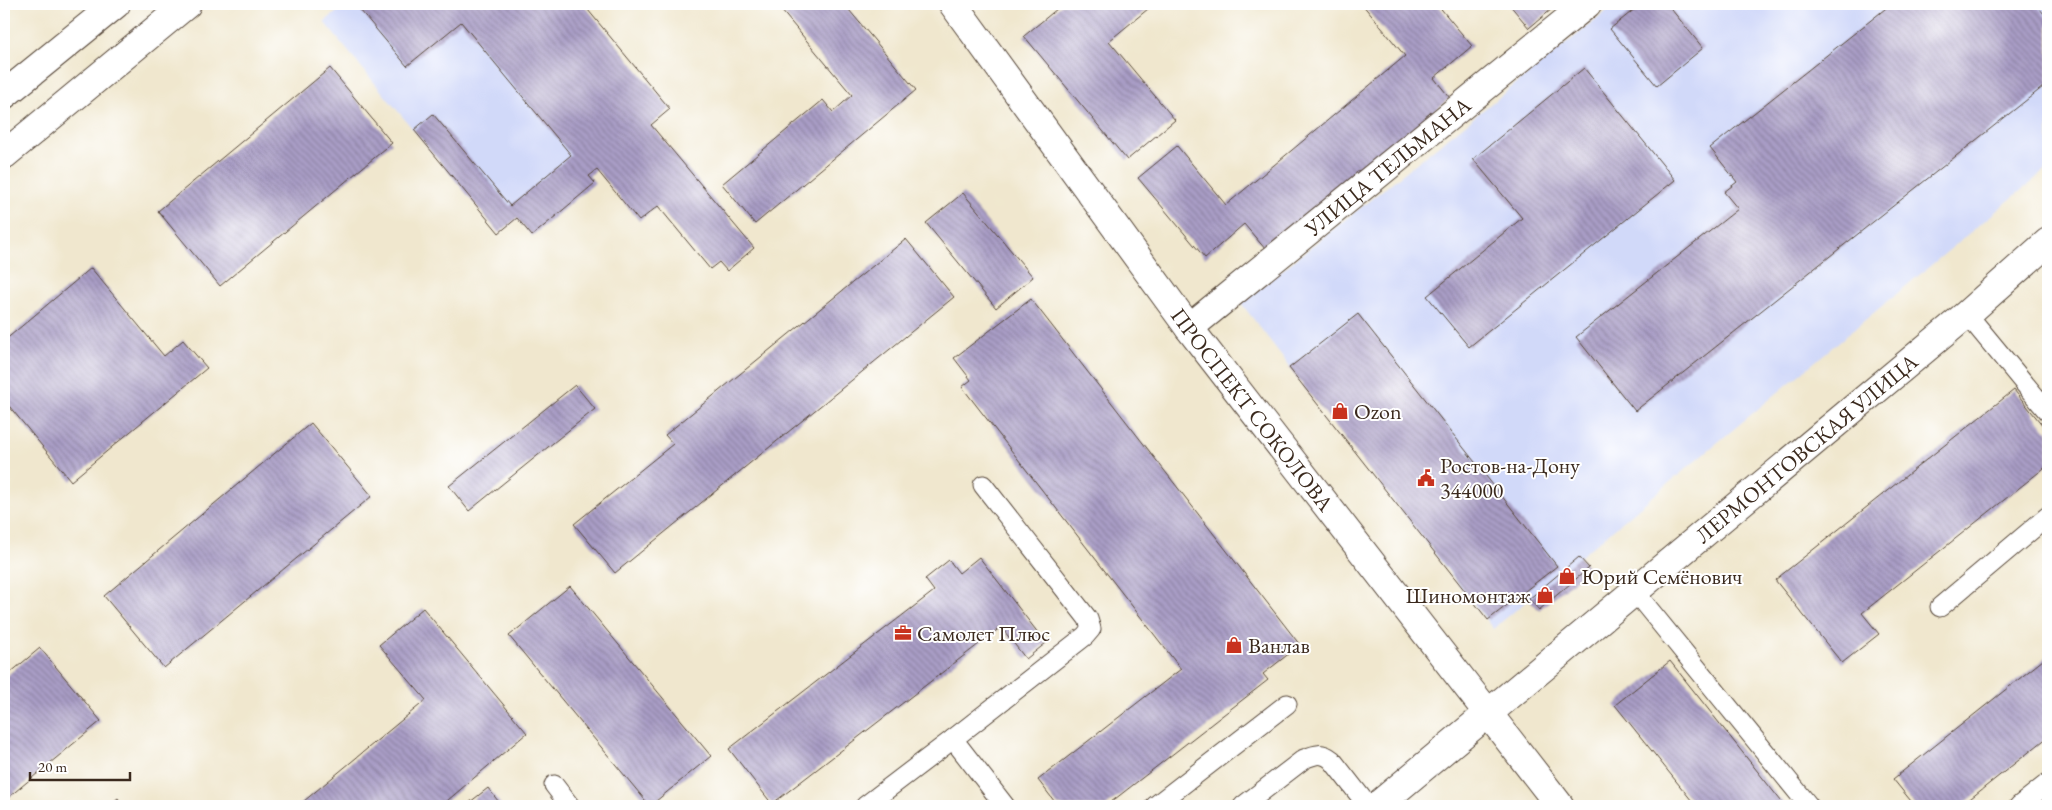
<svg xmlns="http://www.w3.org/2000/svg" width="2052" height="810" font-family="'EB Garamond',serif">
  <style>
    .built { fill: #d1d9f9 }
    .building { fill: url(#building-back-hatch) }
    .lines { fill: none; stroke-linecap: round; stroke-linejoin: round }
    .lane-casing { stroke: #564638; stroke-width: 21 }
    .street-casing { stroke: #564638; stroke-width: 30 }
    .secondary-casing { stroke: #564638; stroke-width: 30 }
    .primary-casing { stroke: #564638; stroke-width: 30 }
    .lane { stroke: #fff; stroke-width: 19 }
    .street { stroke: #fff; stroke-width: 28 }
    .secondary { stroke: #fff; stroke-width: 28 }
    .primary { stroke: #fff; stroke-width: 28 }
    .labels { text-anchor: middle; stroke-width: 4; stroke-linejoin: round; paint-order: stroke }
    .street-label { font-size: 22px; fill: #3b2a1e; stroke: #fff }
    .poi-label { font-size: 22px; fill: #3b2a1e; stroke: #fff; text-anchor: start }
  </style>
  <defs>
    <pattern id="building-back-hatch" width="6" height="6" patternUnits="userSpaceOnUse" patternTransform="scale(1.25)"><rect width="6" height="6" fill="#a99dc6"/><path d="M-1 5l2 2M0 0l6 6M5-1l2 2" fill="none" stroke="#8b80a0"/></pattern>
  </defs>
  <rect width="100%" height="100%" fill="#fff"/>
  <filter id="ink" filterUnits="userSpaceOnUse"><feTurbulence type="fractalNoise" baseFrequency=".02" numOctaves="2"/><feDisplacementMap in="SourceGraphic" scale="10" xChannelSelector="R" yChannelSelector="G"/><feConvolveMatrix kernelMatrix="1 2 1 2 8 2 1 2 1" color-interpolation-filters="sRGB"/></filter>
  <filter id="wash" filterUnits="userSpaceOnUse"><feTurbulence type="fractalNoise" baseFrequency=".0096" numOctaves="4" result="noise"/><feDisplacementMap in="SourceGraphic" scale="20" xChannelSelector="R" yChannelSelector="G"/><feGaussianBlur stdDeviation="1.12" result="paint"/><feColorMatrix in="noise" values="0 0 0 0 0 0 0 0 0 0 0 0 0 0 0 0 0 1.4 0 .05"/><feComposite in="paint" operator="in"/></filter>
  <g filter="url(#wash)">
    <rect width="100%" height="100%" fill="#f0e7ce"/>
    <g class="built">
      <path d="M347,4H583L670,109L589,176L595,183L532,236L517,218L499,233L324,22Z"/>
      <path d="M1616,4H2048V168L1493,629L1241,303Z"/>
    </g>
    <g id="blocks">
      <g class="building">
        <path d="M355,4H583L670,109L651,125L754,248L727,271L719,262L710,269L658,206L639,221L597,170L589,176L595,183L532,236L517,218L499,233L414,130L433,114L510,206L571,155L461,22L407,66Z"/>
        <path d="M776,4H844L916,90L755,224L722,184L823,100L833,112L852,95Z"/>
        <path d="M1063,4H1154L1109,41L1175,120L1127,160L1024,36Z"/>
        <path d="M1362,4H1437L1472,46L1434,78L1450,98L1266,250L1244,224L1205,258L1138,178L1177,146L1226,205L1405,56Z"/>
        <path d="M1509,4H1558L1529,28Z"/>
        <path d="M1641,4H1667L1703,48L1657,86L1610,29Z"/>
        <path d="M1889,4H2026L2028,7L2036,4L2048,19V83L1635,411L1576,337L1738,209L1724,192L1737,182L1710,148L1890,5Z"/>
        <path d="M330,68L392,143L220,286L158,211Z"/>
        <path d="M1584,68L1675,180L1469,347L1427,296L1522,218L1473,159Z"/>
        <path d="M963,193L1033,277L996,308L926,223Z"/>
        <path d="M906,239L954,297L615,573L574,524L673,444L665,435Z"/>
        <path d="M91,268L164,356L183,340L207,368L71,481L4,400V341Z"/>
        <path d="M1031,299L1300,645L1263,674L1268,680L1106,806H1058L1038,780L1181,669L962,387L971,380L954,358Z"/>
        <path d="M1358,314L1557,566L1488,620L1289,368Z"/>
        <path d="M575,385L595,409L469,511L449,486Z"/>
        <path d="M2014,390L2048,432V465L1862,613L1879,634L1842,663L1775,580Z"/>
        <path d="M311,423L372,496L164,668L104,596Z"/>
        <path d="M979,557L1046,643L1026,659L1001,627L772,804L729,749L934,591L925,579L949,560L959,573Z"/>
        <path d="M1579,557L1589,568L1539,610L1529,599Z"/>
        <path d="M570,586L711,756L650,806L509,636Z"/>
        <path d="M423,608L527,733L441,806H298L426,700L379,645Z"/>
        <path d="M40,648L101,721L4,801V678Z"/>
        <path d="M2048,656V737L1961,806H1915L1893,779Z"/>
        <path d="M1670,661L1785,806H1696L1615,705Z"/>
        <path d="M488,788L502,806H465Z"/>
        <path d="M118,798L124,806H108Z"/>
      </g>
    </g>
  </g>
  <g filter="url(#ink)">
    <use href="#blocks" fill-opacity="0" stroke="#564638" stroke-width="1"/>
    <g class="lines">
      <g class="lane-casing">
        <g id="lane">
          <path d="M1967,314L2048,412"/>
          <path d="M983,485L1088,619L1091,629L1085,636L953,739L1005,806"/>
          <path d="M1635,592L1809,806"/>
          <path d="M1940,607L2048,516"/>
          <path d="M554,785L570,806"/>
          <path d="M865,806L953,739"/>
          <path d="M1155,806L1287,704"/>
          <path d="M1243,806L1304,759C1316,754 1322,752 1332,760L1368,806"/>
          <path d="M2019,806L2048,783"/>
        </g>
      </g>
      <g class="street-casing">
        <g id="street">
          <path id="s1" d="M1189,328L1587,4"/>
          <path id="s2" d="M1377,806L1967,314L2048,242"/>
        </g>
      </g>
      <g class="secondary-casing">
        <g id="secondary">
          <path id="s3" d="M953,4L1189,328L1560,806"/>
        </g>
      </g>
      <g class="primary-casing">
        <g id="primary">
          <path d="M4,95L116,4"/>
          <path d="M4,155L187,4"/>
        </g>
      </g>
      <use href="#lane" class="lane"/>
      <use href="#street" class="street"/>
      <use href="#secondary" class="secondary"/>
      <use href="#primary" class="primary"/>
    </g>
  </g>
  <defs>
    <g id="shop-bare" transform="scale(1.35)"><path d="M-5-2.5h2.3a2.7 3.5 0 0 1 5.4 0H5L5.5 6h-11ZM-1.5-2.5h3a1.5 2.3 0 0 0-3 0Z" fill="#c8321e" stroke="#fff" stroke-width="2.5" paint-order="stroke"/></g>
    <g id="civic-bare" transform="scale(1.35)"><path d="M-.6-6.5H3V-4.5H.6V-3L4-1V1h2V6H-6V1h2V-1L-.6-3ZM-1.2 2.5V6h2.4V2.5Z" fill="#c8321e" stroke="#fff" stroke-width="2.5" paint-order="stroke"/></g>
    <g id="office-bare" transform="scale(1.35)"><path d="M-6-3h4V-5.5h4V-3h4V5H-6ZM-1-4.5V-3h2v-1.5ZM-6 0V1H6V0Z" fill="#c8321e" stroke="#fff" stroke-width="2.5" paint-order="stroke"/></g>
  </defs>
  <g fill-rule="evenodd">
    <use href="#shop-bare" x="1340" y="411"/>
    <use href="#civic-bare" x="1426" y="478"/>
    <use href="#shop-bare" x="1567" y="576"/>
    <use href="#shop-bare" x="1545" y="595"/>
    <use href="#office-bare" x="903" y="633"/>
    <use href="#shop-bare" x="1234" y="645"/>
  </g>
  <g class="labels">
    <g class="street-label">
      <text dy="8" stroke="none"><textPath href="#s1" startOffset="256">УЛИЦА ТЕЛЬМАНА</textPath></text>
      <text dy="8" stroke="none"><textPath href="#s3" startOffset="504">ПРОСПЕКТ СОКОЛОВА</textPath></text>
      <text dy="8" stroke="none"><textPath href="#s2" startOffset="559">ЛЕРМОНТОВСКАЯ УЛИЦА</textPath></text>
    </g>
    <g class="poi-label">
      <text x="1354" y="419">Ozon</text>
      <text x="1440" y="473">Ростов-на-Дону<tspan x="1440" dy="25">344000</tspan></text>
      <text x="1581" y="584">Юрий Семёнович</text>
      <text x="1531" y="603" text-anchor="end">Шиномонтаж</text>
      <text x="917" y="641">Самолет Плюс</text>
      <text x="1248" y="653">Ванлав</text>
    </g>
  </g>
  <rect width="2052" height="810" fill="none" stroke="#fff" stroke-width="20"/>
  <path d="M30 772v8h100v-8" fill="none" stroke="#3b2a1e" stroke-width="2.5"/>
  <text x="38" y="772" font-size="15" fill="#3b2a1e" stroke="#ffffff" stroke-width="4" paint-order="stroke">20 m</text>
</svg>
